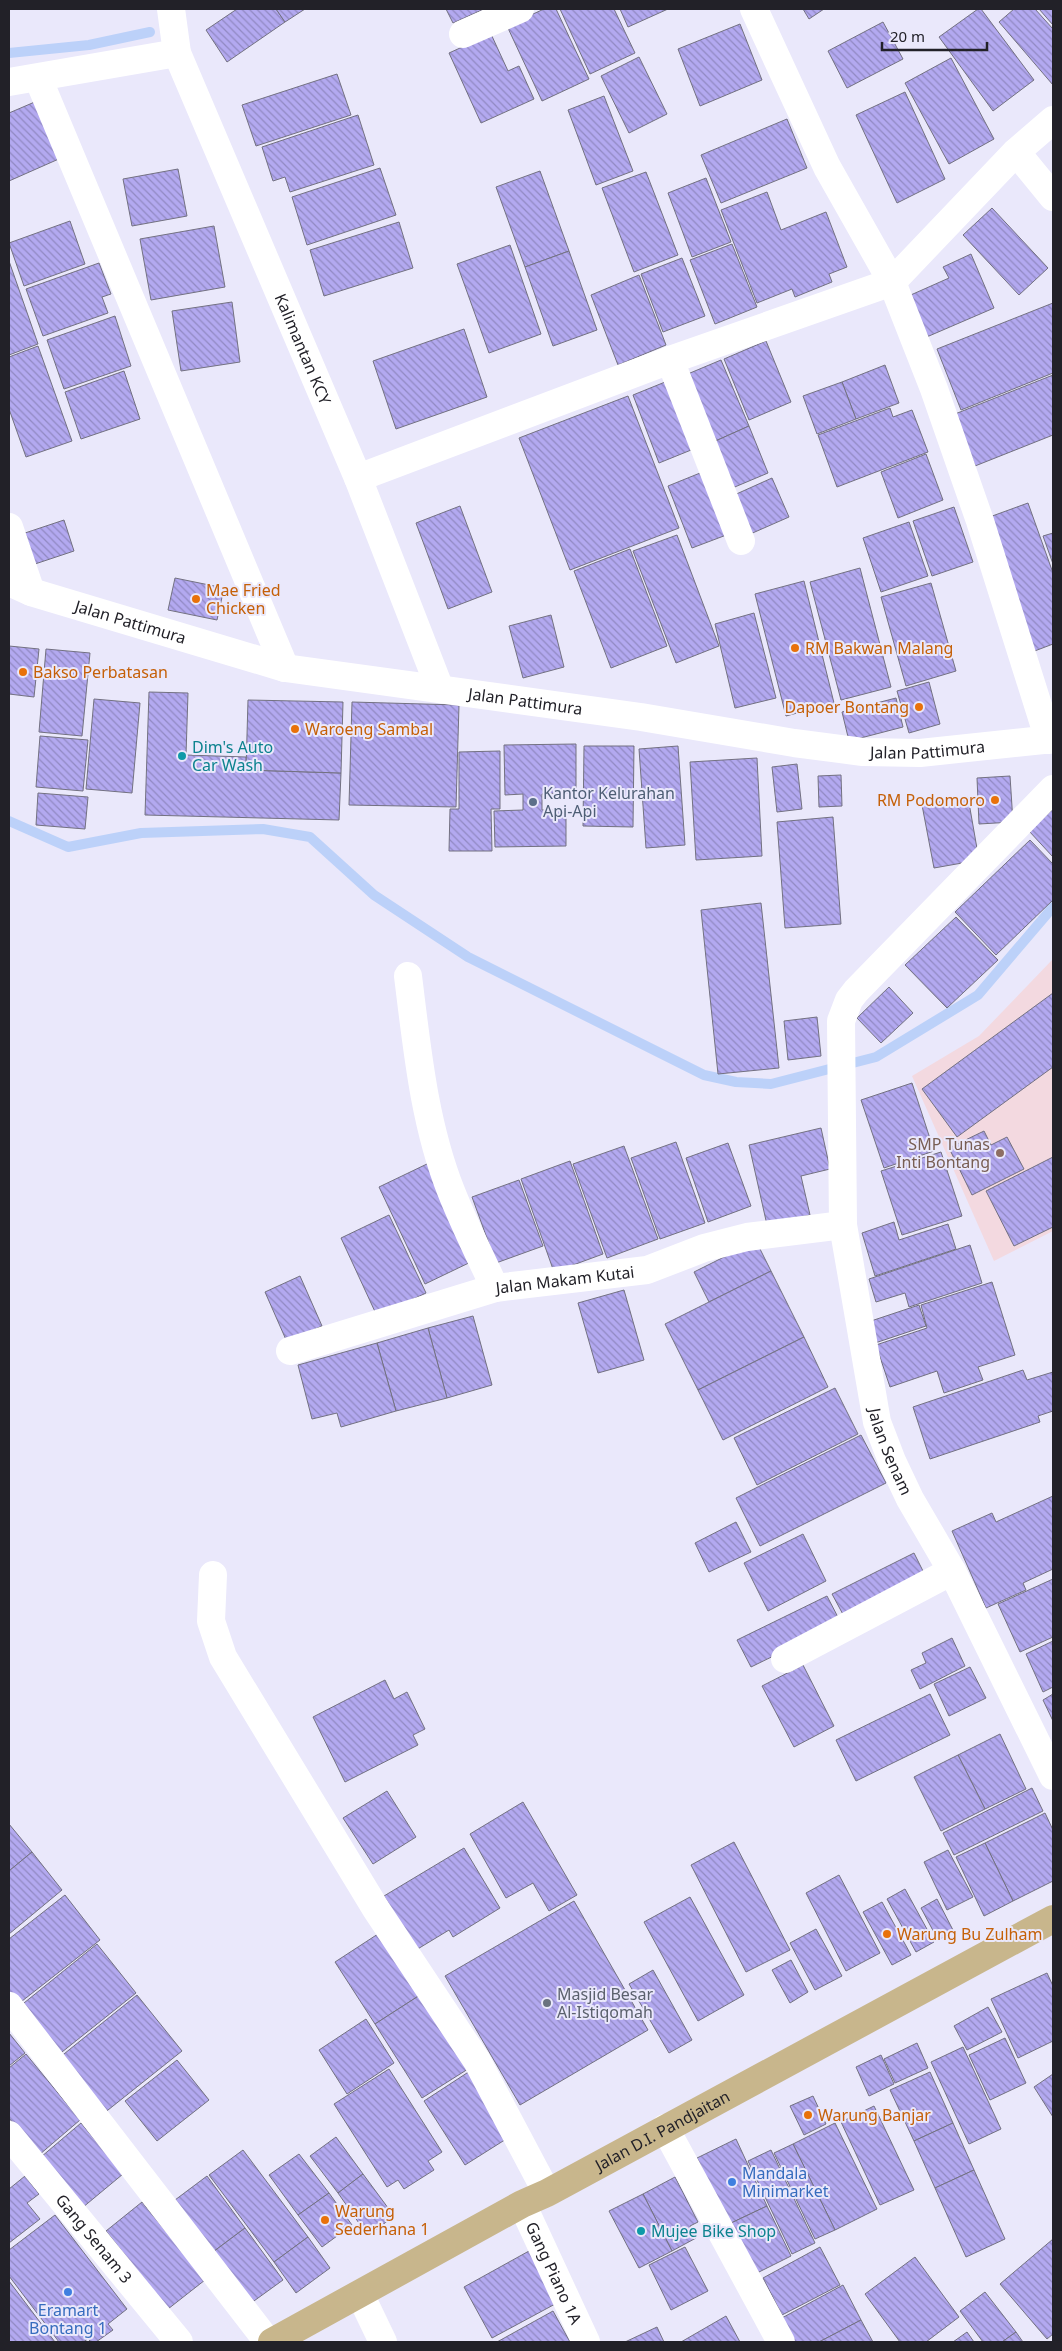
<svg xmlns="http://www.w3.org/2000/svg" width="1062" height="2351" font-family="'Noto Sans',sans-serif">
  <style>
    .education { fill: #f3d9e0 }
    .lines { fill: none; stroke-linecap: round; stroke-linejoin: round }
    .stream { stroke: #bcd1f9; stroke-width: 10 }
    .building { fill: url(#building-back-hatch); stroke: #737181 }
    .minor { stroke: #fff; stroke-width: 28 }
    .major { stroke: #c8b68c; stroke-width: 28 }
    .food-dot { fill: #e8710a; stroke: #eae8fb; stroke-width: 2 }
    .culture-dot { fill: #0f9aa8; stroke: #eae8fb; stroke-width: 2 }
    .service-dot { fill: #5c6f8a; stroke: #eae8fb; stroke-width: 2 }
    .education-dot { fill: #8d6e63; stroke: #eae8fb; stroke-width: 2 }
    .worship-dot { fill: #6b7280; stroke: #eae8fb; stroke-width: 2 }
    .shop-dot { fill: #3f7fe0; stroke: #eae8fb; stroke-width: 2 }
    .labels { text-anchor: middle; stroke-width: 4; stroke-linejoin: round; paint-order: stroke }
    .street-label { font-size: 16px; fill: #222128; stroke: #eae8fb }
    .food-label { font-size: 16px; fill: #c56008; stroke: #eae8fb; text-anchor: start }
    .culture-label { font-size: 16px; fill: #0d838f; stroke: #eae8fb; text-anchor: start }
    .service-label { font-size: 16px; fill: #4e5e75; stroke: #eae8fb; text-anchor: start }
    .education-label { font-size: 16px; fill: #785e54; stroke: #eae8fb; text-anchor: end }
    .worship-label { font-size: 16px; fill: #5b616d; stroke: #eae8fb; text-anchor: start }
    .shop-label { font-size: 16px; fill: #366cbe; stroke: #eae8fb; text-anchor: start }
  </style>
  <defs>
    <pattern id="building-back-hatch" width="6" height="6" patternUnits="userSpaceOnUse" patternTransform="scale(1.25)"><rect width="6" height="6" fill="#b3a9f0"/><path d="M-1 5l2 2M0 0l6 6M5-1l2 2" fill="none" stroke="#9189c2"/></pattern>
  </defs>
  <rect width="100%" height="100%" fill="#eae8fb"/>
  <path class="education" d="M1053,959V1231L994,1261L912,1076L979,1036Z"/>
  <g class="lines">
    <g class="stream">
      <path d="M9,53L89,45L150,32"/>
      <path d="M9,821L68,847L141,833L263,829L310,837L374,895L468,957L704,1075L736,1082L771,1084L876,1057L978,995L1053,907"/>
    </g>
  </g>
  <g class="building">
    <path d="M237,9H276L285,22L227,62L206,30Z"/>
    <path d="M276,9H305L285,22Z"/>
    <path d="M446,9H484L453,23Z"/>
    <path d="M544,9H556L589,79L542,101L507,26Z"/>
    <path d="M560,9H614L635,53L590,74Z"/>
    <path d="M620,9H668L628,27Z"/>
    <path d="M803,9H824L809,19Z"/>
    <path d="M978,9H981L1034,80L993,111L939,37Z"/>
    <path d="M1014,9H1035L1053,29V85L999,22Z"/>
    <path d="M1039,9H1053V25Z"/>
    <path d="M883,22L903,59L847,88L828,51Z"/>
    <path d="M740,24L762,80L700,106L678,49Z"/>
    <path d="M491,34L508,71L519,66L534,99L481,123L449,53Z"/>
    <path d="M639,57L667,114L629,133L601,76Z"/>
    <path d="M951,58L994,139L949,164L905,83Z"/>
    <path d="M337,74L351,115L256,146L242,105Z"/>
    <path d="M905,92L945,179L897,203L856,115Z"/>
    <path d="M604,96L633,171L596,185L568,110Z"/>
    <path d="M37,101L61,158L9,181V113Z"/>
    <path d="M358,115L374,165L290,192L285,177L273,181L262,147Z"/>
    <path d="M787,119L807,168L721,203L701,155Z"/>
    <path d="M380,168L396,215L307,245L292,197Z"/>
    <path d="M178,169L187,216L132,226L123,179Z"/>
    <path d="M540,171L569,251L525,267L496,187Z"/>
    <path d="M646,172L678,255L634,272L602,188Z"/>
    <path d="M706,178L731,242L692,257L668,193Z"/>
    <path d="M767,192L781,230L826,212L847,267L829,274L832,282L795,297L792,289L757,303L721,210Z"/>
    <path d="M992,208L1048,268L1019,295L963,235Z"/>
    <path d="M70,221L85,264L24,286L9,243Z"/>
    <path d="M399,222L413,268L324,296L310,250Z"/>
    <path d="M214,226L225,287L151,300L140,239Z"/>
    <path d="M732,244L757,307L715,324L690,260Z"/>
    <path d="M510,245L541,334L489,353L457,264Z"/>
    <path d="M569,251L597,330L553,346L525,267Z"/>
    <path d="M971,254L994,308L922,339L904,298L949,278L943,267Z"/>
    <path d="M682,258L705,316L663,332L641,274Z"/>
    <path d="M9,261L38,344L9,355Z"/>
    <path d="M99,263L111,294L102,297L108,313L43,336L26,289Z"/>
    <path d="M639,275L666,345L618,365L591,295Z"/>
    <path d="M232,302L240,362L181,371L172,311Z"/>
    <path d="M1053,303V373L961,410L937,349Z"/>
    <path d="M115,316L131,366L64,389L47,340Z"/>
    <path d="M464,329L487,397L396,429L373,361Z"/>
    <path d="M766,341L791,402L749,420L724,359Z"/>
    <path d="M38,346L72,441L26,457L9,409V357Z"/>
    <path d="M721,360L749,426L711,443L683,376Z"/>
    <path d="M885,365L899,403L856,419L842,382Z"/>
    <path d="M124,371L140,419L81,439L65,392Z"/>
    <path d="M1053,375V435L975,466L955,414Z"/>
    <path d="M670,380L696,448L659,463L633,395Z"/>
    <path d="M842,382L856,419L817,434L803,396Z"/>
    <path d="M628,396L679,528L570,570L519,438Z"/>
    <path d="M890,408L893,417L912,410L928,452L837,487L818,435Z"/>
    <path d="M749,426L768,473L730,489L711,443Z"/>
    <path d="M926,454L943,500L898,518L881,472Z"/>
    <path d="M705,471L729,534L692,548L668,486Z"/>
    <path d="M772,478L789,517L748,535L732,496Z"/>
    <path d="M1028,503L1053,573V644L1032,652L984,519Z"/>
    <path d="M460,506L492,592L448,609L416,523Z"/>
    <path d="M954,507L973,562L932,576L913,521Z"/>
    <path d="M64,520L74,551L35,564L25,533Z"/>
    <path d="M909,522L928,576L881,592L863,538Z"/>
    <path d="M1053,533V564L1043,536Z"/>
    <path d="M677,535L719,646L676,663L633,551Z"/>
    <path d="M630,549L667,646L611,668L574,571Z"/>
    <path d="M860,568L891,687L841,700L810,582Z"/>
    <path d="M175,578L224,588L217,620L168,610Z"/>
    <path d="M804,581L834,703L786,716L755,594Z"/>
    <path d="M931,583L956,671L906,686L881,597Z"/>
    <path d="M754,613L776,698L735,708L715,624Z"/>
    <path d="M551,615L564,667L523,678L509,626Z"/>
    <path d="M9,646L39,649L34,697L9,694Z"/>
    <path d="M46,649L90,653L82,736L39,732Z"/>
    <path d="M929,682L940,724L909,733L897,691Z"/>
    <path d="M149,692L188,693L186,755L246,757V770L341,773L339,820L145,815Z"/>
    <path d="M896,698L903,727L849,741L842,712Z"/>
    <path d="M94,699L140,703L132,793L86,789Z"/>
    <path d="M248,700L343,702L341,773L246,770Z"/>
    <path d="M352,702L459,705L456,807L349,805Z"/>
    <path d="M40,736L88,740L83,791L36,787Z"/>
    <path d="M576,744V793L542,794V810H566V846L495,847L494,811L523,810V794L505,795L504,745Z"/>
    <path d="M584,746H634L633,827L583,826Z"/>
    <path d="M678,746L685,845L646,848L639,749Z"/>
    <path d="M500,751V809H491L492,851H449L450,809H459V752Z"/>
    <path d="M757,758L762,856L696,860L690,762Z"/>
    <path d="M797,764L802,809L777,812L772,767Z"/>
    <path d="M841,775L842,806L819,807L818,776Z"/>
    <path d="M1010,776L1013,822L979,824L977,778Z"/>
    <path d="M38,793L88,797L85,829L36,825Z"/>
    <path d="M968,797L979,860L934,868L922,805Z"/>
    <path d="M1053,809V857L1029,831Z"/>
    <path d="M833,817L841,924L785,928L777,822Z"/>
    <path d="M1030,840L1053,864V900L996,955L955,912Z"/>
    <path d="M761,903L779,1068L718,1074L701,910Z"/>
    <path d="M956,917L998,960L947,1008L905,965Z"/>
    <path d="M889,987L913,1013L881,1043L857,1018Z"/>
    <path d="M1053,993V1067L957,1137L922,1089Z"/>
    <path d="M817,1017L821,1056L788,1060L784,1021Z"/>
    <path d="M912,1083L934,1151L884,1168L861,1100Z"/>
    <path d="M821,1128L830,1169L801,1176L810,1215L767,1225L749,1145Z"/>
    <path d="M984,1131L991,1145L1007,1137L1024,1169L972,1195L949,1148Z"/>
    <path d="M676,1142L705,1223L660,1239L631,1158Z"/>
    <path d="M728,1143L751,1206L708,1222L686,1158Z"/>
    <path d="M624,1146L658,1239L607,1258L573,1164Z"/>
    <path d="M941,1152L962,1216L902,1235L881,1171Z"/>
    <path d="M1053,1157V1227L1014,1246L986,1191Z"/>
    <path d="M570,1161L603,1254L554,1272L521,1179Z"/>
    <path d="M429,1163L475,1260L425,1284L379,1187Z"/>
    <path d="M519,1180L543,1246L496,1263L472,1197Z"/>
    <path d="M389,1215L426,1293L377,1316L341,1238Z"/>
    <path d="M894,1222L899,1240L948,1224L956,1249L875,1276L862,1233Z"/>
    <path d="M756,1241L771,1271L709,1302L694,1272Z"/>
    <path d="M970,1245L982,1283L909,1307L905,1293L876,1302L869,1279Z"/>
    <path d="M771,1271L804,1337L698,1390L665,1324Z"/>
    <path d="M300,1276L322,1326L287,1342L265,1292Z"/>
    <path d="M992,1282L1015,1355L978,1367L983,1380L944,1393L937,1371L890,1387L876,1345L927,1328L921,1305Z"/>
    <path d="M624,1290L644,1360L598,1373L578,1303Z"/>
    <path d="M919,1305L926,1326L875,1343L868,1322Z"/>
    <path d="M473,1316L492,1385L447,1398L428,1328Z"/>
    <path d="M428,1328L447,1398L396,1411L377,1343Z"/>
    <path d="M804,1337L828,1387L723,1440L698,1390Z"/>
    <path d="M377,1343L396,1411L341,1427L337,1413L312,1419L298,1365Z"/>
    <path d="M1023,1370L1027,1380L1053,1372V1411L1038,1416L1040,1422L930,1459L913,1407Z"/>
    <path d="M835,1388L858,1434L757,1485L734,1438Z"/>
    <path d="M861,1435L886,1483L760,1546L736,1498Z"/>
    <path d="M1053,1496V1569L1023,1583L1026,1590L986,1608L952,1531L992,1513L996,1522Z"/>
    <path d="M736,1522L751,1552L709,1572L695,1543Z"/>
    <path d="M803,1534L826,1581L768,1611L744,1563Z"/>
    <path d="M914,1553L927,1579L846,1620L832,1594Z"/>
    <path d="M1053,1579V1637L1020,1652L998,1604Z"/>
    <path d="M827,1596L841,1623L751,1667L737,1640Z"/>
    <path d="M952,1638L965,1666L920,1689L911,1670L926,1663L922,1653Z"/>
    <path d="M1053,1641V1687L1043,1692L1026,1654Z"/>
    <path d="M803,1665L834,1726L794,1747L762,1686Z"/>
    <path d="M970,1667L986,1698L949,1716L934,1684Z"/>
    <path d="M385,1680L394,1699L407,1692L425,1729L413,1735L418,1745L345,1782L313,1717Z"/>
    <path d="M930,1694L950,1735L856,1781L836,1740Z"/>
    <path d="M1053,1694V1721L1043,1700Z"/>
    <path d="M1000,1734L1026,1789L985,1809L958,1755Z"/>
    <path d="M958,1755L985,1809L941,1831L914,1777Z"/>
    <path d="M1032,1788L1043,1811L954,1855L943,1833Z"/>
    <path d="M387,1791L416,1837L373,1864L343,1818Z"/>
    <path d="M523,1802L577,1895L549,1911L533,1883L506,1898L470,1834Z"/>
    <path d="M1045,1813L1053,1830V1881L1013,1901L985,1843Z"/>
    <path d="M9,1824L32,1852L9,1871Z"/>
    <path d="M734,1842L790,1950L746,1972L691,1865Z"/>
    <path d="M985,1843L1013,1901L984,1916L956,1857Z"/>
    <path d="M464,1848L500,1908L453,1937L449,1930L416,1950L384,1896Z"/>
    <path d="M948,1850L973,1897L947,1910L924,1862Z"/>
    <path d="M32,1852L62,1890L9,1934V1871Z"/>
    <path d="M839,1875L880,1953L846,1971L806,1893Z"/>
    <path d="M905,1889L934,1942L916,1952L887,1899Z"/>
    <path d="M65,1895L100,1940L17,2005L9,1994V1939Z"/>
    <path d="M690,1897L744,1995L698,2021L644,1922Z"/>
    <path d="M937,1899L954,1932L938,1940L921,1908Z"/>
    <path d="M574,1901L648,2030L520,2105L445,1976Z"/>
    <path d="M882,1902L911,1955L892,1965L863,1912Z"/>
    <path d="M816,1929L842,1976L815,1990L790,1943Z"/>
    <path d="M381,1932L420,1995L375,2024L335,1962Z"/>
    <path d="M97,1944L136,1993L57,2056L19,2007Z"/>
    <path d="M791,1960L808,1992L790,2003L772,1970Z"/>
    <path d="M653,1970L692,2040L669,2053L629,1984Z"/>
    <path d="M1047,1973L1053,1986V2041L1018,2058L991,1999Z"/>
    <path d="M137,1995L182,2051L103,2114L59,2058Z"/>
    <path d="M420,1995L468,2069L422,2098L375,2024Z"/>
    <path d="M988,2007L1002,2032L967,2050L954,2026Z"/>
    <path d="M366,2019L394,2063L347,2094L319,2050Z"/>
    <path d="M9,2033L25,2053L9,2066Z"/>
    <path d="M1005,2038L1026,2083L990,2100L969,2055Z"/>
    <path d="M917,2043L928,2068L895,2083L884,2059Z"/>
    <path d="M963,2047L1001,2129L969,2144L931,2062Z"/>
    <path d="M26,2054L80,2120L39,2155L9,2118V2068Z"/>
    <path d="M881,2055L894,2084L869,2096L856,2067Z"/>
    <path d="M177,2060L209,2100L157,2141L125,2101Z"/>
    <path d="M389,2069L442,2152L428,2161L434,2170L404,2189L398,2180L387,2187L334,2104Z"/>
    <path d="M470,2071L511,2136L465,2165L424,2101Z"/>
    <path d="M930,2072L953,2123L914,2141L890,2090Z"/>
    <path d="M1053,2074V2117L1034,2087Z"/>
    <path d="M813,2096L826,2124L804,2135L790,2106Z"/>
    <path d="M874,2106L914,2190L880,2205L841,2122Z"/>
    <path d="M81,2123L123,2174L82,2208L41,2157Z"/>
    <path d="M835,2123L877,2209L835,2230L793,2144Z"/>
    <path d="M953,2123L974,2170L935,2188L914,2141Z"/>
    <path d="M336,2137L363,2174L338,2193L310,2156Z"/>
    <path d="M736,2139L767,2206L729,2224L697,2158Z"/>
    <path d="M793,2144L835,2230L815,2239L774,2153Z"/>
    <path d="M243,2150L308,2237L274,2262L209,2175Z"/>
    <path d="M771,2150L815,2243L792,2254L748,2161Z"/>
    <path d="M299,2154L329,2193L298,2215L269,2175Z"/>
    <path d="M974,2170L1005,2239L966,2257L935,2188Z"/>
    <path d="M363,2174L394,2216L368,2236L338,2193Z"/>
    <path d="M25,2176L39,2194L27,2203L40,2219L9,2243V2189Z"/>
    <path d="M207,2176L245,2228L209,2255L171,2203Z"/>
    <path d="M675,2177L698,2222L690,2226L696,2238L672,2251L643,2194Z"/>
    <path d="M329,2193L352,2225L322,2247L298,2215Z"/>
    <path d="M643,2194L672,2251L639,2268L609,2211Z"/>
    <path d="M142,2202L205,2280L168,2309L106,2231Z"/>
    <path d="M767,2206L791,2256L753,2275L729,2224Z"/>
    <path d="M55,2215L127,2309L108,2324L113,2330L96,2342H91L88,2339L83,2342H59L9,2276V2250Z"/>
    <path d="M245,2228L283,2280L247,2306L209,2255Z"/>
    <path d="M308,2237L330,2268L296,2293L274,2262Z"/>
    <path d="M1053,2239V2334L1047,2339L1000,2284Z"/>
    <path d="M685,2247L708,2291L671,2310L649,2265Z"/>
    <path d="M820,2247L840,2285L782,2315L763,2278Z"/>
    <path d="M529,2251L557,2303L492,2338L464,2287Z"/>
    <path d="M915,2257L959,2317L926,2342H900L865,2294Z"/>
    <path d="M9,2281L55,2342H9Z"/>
    <path d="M843,2285L861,2320L819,2342H793L780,2319Z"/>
    <path d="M985,2292L1016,2332L1002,2342H983L960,2311Z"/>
    <path d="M553,2311L570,2342H497Z"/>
    <path d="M726,2316L740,2342H681Z"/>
    <path d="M861,2320L873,2342H819Z"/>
    <path d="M657,2327L664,2342H625Z"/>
    <path d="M967,2332L974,2342H953Z"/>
    <path d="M1016,2332L1023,2342H1002Z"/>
  </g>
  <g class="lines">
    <g class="minor">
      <path id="s1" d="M171,9L177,53L358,478L440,689"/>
      <path d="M754,9L827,167L892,282L934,389L980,521L1049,740"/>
      <path d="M463,34L520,9"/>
      <path d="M38,78L285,668"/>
      <path d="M9,82L177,53"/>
      <path d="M1016,152L1053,197"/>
      <path d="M670,360L741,541"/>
      <path d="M358,478L670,360L892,282L1016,152L1053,120"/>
      <path d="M9,527L31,592"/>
      <path id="s2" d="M9,582L31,592L285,668L641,717L794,743L863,752L920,753L1053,739"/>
      <path id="s3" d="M1053,789L856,991L849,1000L841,1021L843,1225L877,1422L892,1461L910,1499L952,1571L1053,1776"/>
      <path d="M408,976C417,1048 424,1123 451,1191C464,1224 480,1256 495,1288"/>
      <path id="s4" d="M290,1351L495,1288L647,1270L704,1248L747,1237L843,1225"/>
      <path d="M213,1575L211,1621L223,1657L376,1909L477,2061L547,2193"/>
      <path d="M785,1659L952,1571"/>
      <path d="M9,2006L268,2342"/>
      <path d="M665,2128L781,2342"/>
      <path id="s5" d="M9,2135L179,2342"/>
      <path id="s6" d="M522,2204L586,2342"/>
      <path d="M360,2294L383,2342"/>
    </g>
    <path class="major" id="s7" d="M272,2342L522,2204L547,2193L1053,1919"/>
  </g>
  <g class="food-dot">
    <circle cx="196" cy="599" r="5"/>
    <circle cx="795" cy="648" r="5"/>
    <circle cx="23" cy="672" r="5"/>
    <circle cx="919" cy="707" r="5"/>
    <circle cx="295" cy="729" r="5"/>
    <circle cx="995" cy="800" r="5"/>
    <circle cx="887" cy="1934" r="5"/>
    <circle cx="808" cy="2115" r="5"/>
    <circle cx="325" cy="2220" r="5"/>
  </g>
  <g class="culture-dot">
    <circle cx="182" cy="756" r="5"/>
    <circle cx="641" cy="2231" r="5"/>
  </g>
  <circle class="service-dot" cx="533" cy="802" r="5"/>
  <circle class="education-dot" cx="1000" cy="1153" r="5"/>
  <circle class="worship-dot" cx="547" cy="2003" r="5"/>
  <g class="shop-dot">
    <circle cx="732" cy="2182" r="5"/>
    <circle cx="68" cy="2292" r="5"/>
  </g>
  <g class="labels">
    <g class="street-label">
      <text dy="6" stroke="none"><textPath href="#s1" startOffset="366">Kalimantan KCY</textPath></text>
      <text dy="6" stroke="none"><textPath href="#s2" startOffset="128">Jalan Pattimura</textPath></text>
      <text dy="6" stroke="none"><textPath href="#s2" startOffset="532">Jalan Pattimura</textPath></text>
      <text dy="6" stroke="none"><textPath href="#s2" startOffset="938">Jalan Pattimura</textPath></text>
      <text dy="6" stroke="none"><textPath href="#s4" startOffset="285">Jalan Makam Kutai</textPath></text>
      <text dy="6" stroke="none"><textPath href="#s3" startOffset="752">Jalan Senam</textPath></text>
      <text dy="6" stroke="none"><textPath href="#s7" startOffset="444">Jalan D.I. Pandjaitan</textPath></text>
      <text dy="6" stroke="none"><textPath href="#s5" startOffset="134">Gang Senam 3</textPath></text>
      <text dy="6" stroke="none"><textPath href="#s6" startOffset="76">Gang Piano 1A</textPath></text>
    </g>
    <g class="food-label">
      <text x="206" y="596">Mae Fried<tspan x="206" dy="18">Chicken</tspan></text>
      <text x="805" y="654">RM Bakwan Malang</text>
      <text x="33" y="678">Bakso Perbatasan</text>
      <text x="909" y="713" text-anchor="end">Dapoer Bontang</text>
      <text x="305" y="735">Waroeng Sambal</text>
      <text x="985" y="806" text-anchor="end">RM Podomoro</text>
      <text x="897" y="1940">Warung Bu Zulham</text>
      <text x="818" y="2121">Warung Banjar</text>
      <text x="335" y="2217">Warung<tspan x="335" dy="18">Sederhana 1</tspan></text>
    </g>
    <g class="culture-label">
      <text x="192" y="753">Dim's Auto<tspan x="192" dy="18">Car Wash</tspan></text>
      <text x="651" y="2237">Mujee Bike Shop</text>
    </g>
    <g class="service-label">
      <text x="543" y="799">Kantor Kelurahan<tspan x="543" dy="18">Api-Api</tspan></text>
    </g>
    <g class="education-label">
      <text x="990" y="1150">SMP Tunas<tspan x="990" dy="18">Inti Bontang</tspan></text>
    </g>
    <g class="worship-label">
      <text x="557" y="2000">Masjid Besar<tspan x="557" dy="18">Al-Istiqomah</tspan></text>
    </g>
    <g class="shop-label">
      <text x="742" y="2179">Mandala<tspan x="742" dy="18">Minimarket</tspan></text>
      <text x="68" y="2316" text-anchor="middle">Eramart<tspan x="68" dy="18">Bontang 1</tspan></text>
    </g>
  </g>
  <rect width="1062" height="2351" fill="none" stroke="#222128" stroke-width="20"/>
  <path d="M882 42v8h105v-8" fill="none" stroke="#222128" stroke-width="2.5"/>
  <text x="890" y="42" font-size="15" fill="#222128" stroke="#eae8fb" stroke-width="4" paint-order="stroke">20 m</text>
</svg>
